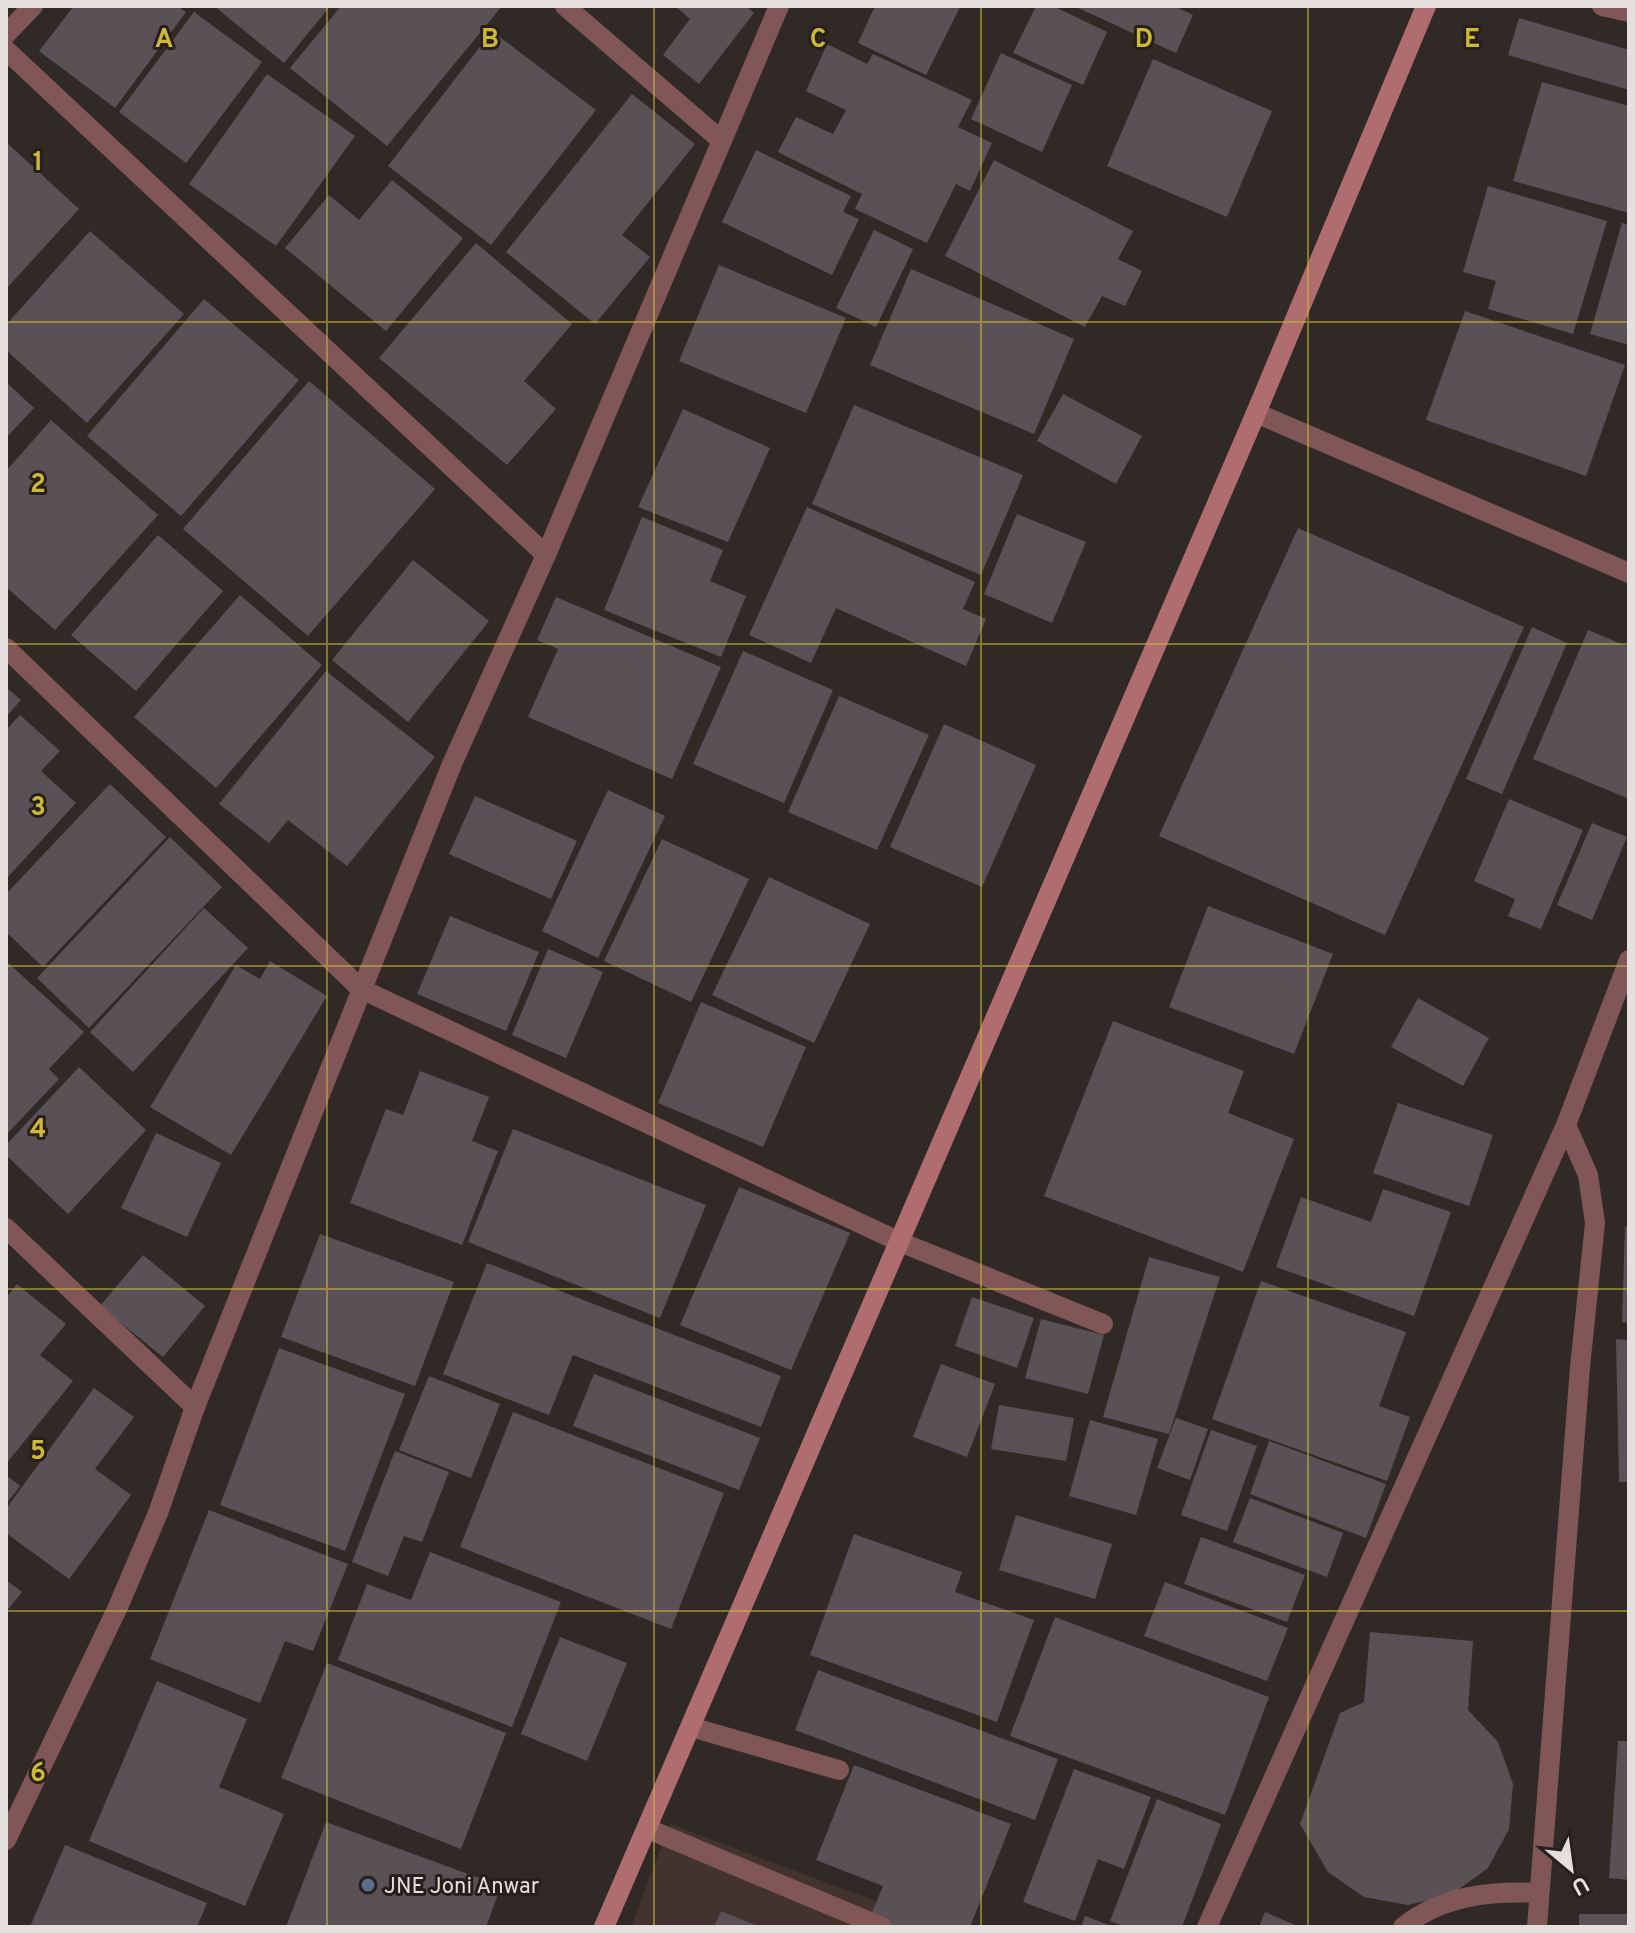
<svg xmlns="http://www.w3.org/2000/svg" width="1635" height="1933" font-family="Overpass,sans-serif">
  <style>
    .built { fill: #42332e }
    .building { fill: #5a5157 }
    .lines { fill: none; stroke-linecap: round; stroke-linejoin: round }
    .service { stroke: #805657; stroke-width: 20 }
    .minor { stroke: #805657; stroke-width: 20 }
    .secondary { stroke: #af6d6f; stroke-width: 20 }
    .grid { fill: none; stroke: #ceb837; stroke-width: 2; stroke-opacity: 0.55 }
    .service-dot { fill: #5c6f8a; stroke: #271f1c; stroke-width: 3 }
    .labels { text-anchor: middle; stroke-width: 6; stroke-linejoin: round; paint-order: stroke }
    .poi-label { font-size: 22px; fill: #e5e0de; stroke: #271f1c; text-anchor: start }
    .grid-label { font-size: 26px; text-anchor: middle; font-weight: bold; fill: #ceb837; stroke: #271f1c; stroke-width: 6; stroke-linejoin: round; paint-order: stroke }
  </style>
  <rect width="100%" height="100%" fill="#312925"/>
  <path class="built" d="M670,1824L944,1927H631Z"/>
  <g class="building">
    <path d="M74,6H177L186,12L115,108L39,51Z"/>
    <path d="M214,6H330L284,63Z"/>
    <path d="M341,6H502L387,146L290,68Z"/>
    <path d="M675,6H746L754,13L699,84L663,55L690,19Z"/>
    <path d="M875,6L960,7L926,75L858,43Z"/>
    <path d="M1036,6H1053L1107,32L1083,85L1013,53Z"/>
    <path d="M1074,6H1174L1193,15L1176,53Z"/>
    <path d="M194,12L262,62L186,163L119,112Z"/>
    <path d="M1519,18L1629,50V90L1508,55Z"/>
    <path d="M492,31L596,110L491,245L388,166Z"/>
    <path d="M827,44L867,64L873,54L972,100L958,127L992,143L970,191L956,184L927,243L855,209L862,194L778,152L796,117L833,134L846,110L806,91Z"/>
    <path d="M1001,53L1072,85L1042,152L971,119Z"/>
    <path d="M1153,59L1272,111L1227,217L1107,166Z"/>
    <path d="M267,74L355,136L276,246L189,184Z"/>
    <path d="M1542,82L1629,106V213L1513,181Z"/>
    <path d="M632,94L695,144L622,235L650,257L595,324L506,252Z"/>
    <path d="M6,142L79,209L6,289Z"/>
    <path d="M756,150L851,196L843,212L859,219L832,275L722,222Z"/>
    <path d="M994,160L1133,231L1118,259L1142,271L1125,306L1102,296L1085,327L945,256Z"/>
    <path d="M392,180L463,238L386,331L285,248L329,195L359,220Z"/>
    <path d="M1488,186L1607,221L1573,334L1488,309L1496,281L1463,272Z"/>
    <path d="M1622,223L1629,225V345L1590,334Z"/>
    <path d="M874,230L913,249L876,327L836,308Z"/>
    <path d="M90,231L184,314L87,423L6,350V325Z"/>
    <path d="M476,243L572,324L524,381L556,409L507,465L379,358Z"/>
    <path d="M719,265L846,318L806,413L679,361Z"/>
    <path d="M911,269L1074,339L1034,434L870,365Z"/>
    <path d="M204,299L299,380L181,516L87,436Z"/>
    <path d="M1465,311L1625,365L1586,476L1426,420Z"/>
    <path d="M309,381L435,489L308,636L183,529Z"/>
    <path d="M6,382L34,408L6,438Z"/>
    <path d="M1063,394L1142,436L1116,484L1037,441Z"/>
    <path d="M854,405L1023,475L981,575L812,504Z"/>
    <path d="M683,409L770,448L728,542L638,507Z"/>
    <path d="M51,420L158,515L55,630L6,587V471Z"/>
    <path d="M807,507L975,582L963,609L986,619L966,666L836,608L811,663L749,635Z"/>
    <path d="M1017,514L1086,542L1052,623L984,594Z"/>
    <path d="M642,517L723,550L710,581L746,596L721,657L604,610Z"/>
    <path d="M1298,528L1524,627L1385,935L1159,836Z"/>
    <path d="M158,535L223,591L136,691L71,635Z"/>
    <path d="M413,560L489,621L408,722L332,660Z"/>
    <path d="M240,595L322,665L216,788L134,717Z"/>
    <path d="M556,597L721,667L672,779L528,717L558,649L537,640Z"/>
    <path d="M1532,627L1567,643L1502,794L1466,779Z"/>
    <path d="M1588,630L1629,647V799L1533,759Z"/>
    <path d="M743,651L833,690L784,803L693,764Z"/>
    <path d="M326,671L435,757L347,866L288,820L269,843L219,804Z"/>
    <path d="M6,687L21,700L6,717Z"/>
    <path d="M839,696L929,735L877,850L788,812Z"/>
    <path d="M20,715L60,751L41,771L76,803L6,879V730Z"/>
    <path d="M944,724L1036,765L982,887L890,847Z"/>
    <path d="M110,784L166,837L43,967L6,932V894Z"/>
    <path d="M608,790L665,816L598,958L542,931Z"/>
    <path d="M475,796L577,841L551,899L449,854Z"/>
    <path d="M1509,799L1583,830L1541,929L1508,916L1515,899L1474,881Z"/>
    <path d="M1592,823L1627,837L1592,920L1557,905Z"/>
    <path d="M170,837L222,887L89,1028L37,978Z"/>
    <path d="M662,839L749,879L691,1002L604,961Z"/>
    <path d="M769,877L870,924L814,1043L712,995Z"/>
    <path d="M1208,906L1333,954L1294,1054L1169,1007Z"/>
    <path d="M204,908L248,948L133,1072L90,1032Z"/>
    <path d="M450,916L539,952L506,1031L417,994Z"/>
    <path d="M548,949L603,972L566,1058L512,1035Z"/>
    <path d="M6,961L84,1032L49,1069L59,1079L6,1135Z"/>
    <path d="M270,961L327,996L231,1155L150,1107L236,965L260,979Z"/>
    <path d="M1418,998L1489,1038L1463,1086L1391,1047Z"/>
    <path d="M701,1002L806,1047L763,1147L658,1103Z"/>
    <path d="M1113,1021L1244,1071L1228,1113L1294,1139L1243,1272L1044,1196Z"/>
    <path d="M79,1067L146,1130L68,1214L6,1155V1145Z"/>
    <path d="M420,1071L489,1097L472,1141L498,1151L462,1245L350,1203L386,1109L403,1115Z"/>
    <path d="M1398,1103L1493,1135L1469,1206L1373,1173Z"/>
    <path d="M513,1129L706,1205L660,1318L468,1242Z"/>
    <path d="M156,1133L221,1163L187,1237L121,1208Z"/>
    <path d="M739,1187L850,1233L791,1370L680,1325Z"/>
    <path d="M1383,1189L1451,1212L1414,1316L1276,1267L1301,1197L1371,1222Z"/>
    <path d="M1625,1227H1629V1323L1622,1322Z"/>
    <path d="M320,1234L454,1282L415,1386L281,1337Z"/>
    <path d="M143,1255L205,1306L163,1357L100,1306Z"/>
    <path d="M1149,1257L1220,1277L1169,1434L1103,1417Z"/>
    <path d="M487,1263L781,1376L761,1427L573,1355L549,1415L443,1374Z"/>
    <path d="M1261,1281L1406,1332L1379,1406L1410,1417L1387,1481L1212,1419Z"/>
    <path d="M17,1284L66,1324L40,1355L73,1381L6,1464V1298Z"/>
    <path d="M972,1297L1034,1318L1017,1368L955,1346Z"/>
    <path d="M1041,1319L1104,1335L1088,1394L1025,1378Z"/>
    <path d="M1616,1339L1629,1340V1482H1619Z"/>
    <path d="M279,1348L405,1394L345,1551L220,1505Z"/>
    <path d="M941,1364L995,1384L967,1457L913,1437Z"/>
    <path d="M594,1374L760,1438L739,1490L573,1426Z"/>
    <path d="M429,1376L500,1404L471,1478L399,1450Z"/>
    <path d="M94,1388L134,1417L95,1469L131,1495L69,1579L6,1533V1509Z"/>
    <path d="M999,1405L1074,1418L1066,1461L991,1449Z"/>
    <path d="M513,1412L724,1493L671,1629L460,1547Z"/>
    <path d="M1176,1418L1208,1429L1190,1480L1157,1468Z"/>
    <path d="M1090,1420L1158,1439L1136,1515L1069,1496Z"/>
    <path d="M1211,1430L1257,1446L1227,1531L1181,1515Z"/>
    <path d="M1269,1441L1386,1484L1366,1538L1250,1494Z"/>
    <path d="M395,1451L449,1472L422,1542L404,1536L388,1576L352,1562Z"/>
    <path d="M6,1475L20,1486L6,1504Z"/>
    <path d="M1250,1498L1343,1533L1327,1577L1233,1542Z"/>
    <path d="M209,1510L348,1564L313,1651L285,1641L260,1703L150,1659Z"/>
    <path d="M1016,1515L1112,1544L1095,1599L999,1570Z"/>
    <path d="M854,1534L962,1572L955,1592L1034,1620L997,1722L810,1655Z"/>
    <path d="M1201,1537L1305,1575L1287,1622L1184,1584Z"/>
    <path d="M430,1552L561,1602L512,1727L338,1660L367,1584L411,1600Z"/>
    <path d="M6,1580L22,1592L6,1612Z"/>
    <path d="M1165,1582L1288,1628L1267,1681L1144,1636Z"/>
    <path d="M1055,1617L1269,1697L1225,1815L1010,1736Z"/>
    <path d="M1370,1632L1473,1641L1468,1710L1498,1742L1513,1784L1509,1829L1488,1868L1451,1895L1408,1905L1364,1897L1328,1872L1300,1824L1340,1713L1364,1702Z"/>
    <path d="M560,1637L627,1663L587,1761L521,1734Z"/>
    <path d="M327,1663L506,1733L461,1849L281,1778Z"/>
    <path d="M818,1670L1058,1759L1035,1820L795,1730Z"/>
    <path d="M157,1681L247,1719L219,1787L284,1814L245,1906L89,1841Z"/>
    <path d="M1618,1741H1629V1880L1609,1878Z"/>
    <path d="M854,1765L1011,1824L970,1927H897L870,1917L883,1886L816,1860Z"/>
    <path d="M1074,1769L1151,1797L1124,1869L1098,1859L1075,1921L1023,1902Z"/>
    <path d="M1157,1799L1221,1824L1182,1927H1126L1110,1921Z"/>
    <path d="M326,1822L501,1886L486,1927H286Z"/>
    <path d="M65,1845L207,1903L197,1927H30Z"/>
    <path d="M721,1911L760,1927H714Z"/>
    <path d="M1265,1912L1300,1927H1259Z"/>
    <rect x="1579" y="1914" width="50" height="13"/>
    <path d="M1085,1916L1114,1927H1081Z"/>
  </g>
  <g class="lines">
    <path class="service" d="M691,1727L839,1770"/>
    <g class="minor">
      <path d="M565,6L722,141"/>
      <path d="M1602,6L1629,12"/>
      <path d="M6,34L33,6"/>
      <path d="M6,50L546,555"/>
      <path d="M1256,413L1629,573"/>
      <path d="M6,648L361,989L900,1242L1103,1324"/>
      <path d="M6,1228L195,1407"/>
      <path d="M648,1829L882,1927"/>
      <path d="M6,1840L118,1607L158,1513L195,1407L452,764L546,555L779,6"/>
      <path d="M1207,1927L1566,1125L1629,960"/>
      <path d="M1403,1927C1443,1895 1490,1891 1539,1893"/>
      <path d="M1537,1927L1580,1367L1595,1223L1588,1175L1566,1125"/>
    </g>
    <path class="secondary" d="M604,1927L1256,413L1426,6"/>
  </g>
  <path class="grid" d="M327,6V1927M654,6V1927M981,6V1927M1308,6V1927M6,322H1629M6,644H1629M6,966H1629M6,1289H1629M6,1611H1629"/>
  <circle class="service-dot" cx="368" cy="1885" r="8"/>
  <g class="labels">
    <g class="poi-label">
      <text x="384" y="1893">JNE Joni Anwar</text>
    </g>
  </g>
  <g class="grid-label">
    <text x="164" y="47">A</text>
    <text x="490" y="47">B</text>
    <text x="818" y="47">C</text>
    <text x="1144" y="47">D</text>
    <text x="1472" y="47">E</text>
    <text x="38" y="170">1</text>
    <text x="38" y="492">2</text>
    <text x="38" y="815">3</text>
    <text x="38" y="1137">4</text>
    <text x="38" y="1459">5</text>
    <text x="38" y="1781">6</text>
  </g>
  <rect width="1635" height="1933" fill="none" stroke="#e5e0de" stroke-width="16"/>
  <g transform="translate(1571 1869) rotate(151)" stroke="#271f1c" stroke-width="6" paint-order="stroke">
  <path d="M0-6L14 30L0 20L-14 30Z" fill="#e5e0de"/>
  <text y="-12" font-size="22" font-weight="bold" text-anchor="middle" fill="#e5e0de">U</text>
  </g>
</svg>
